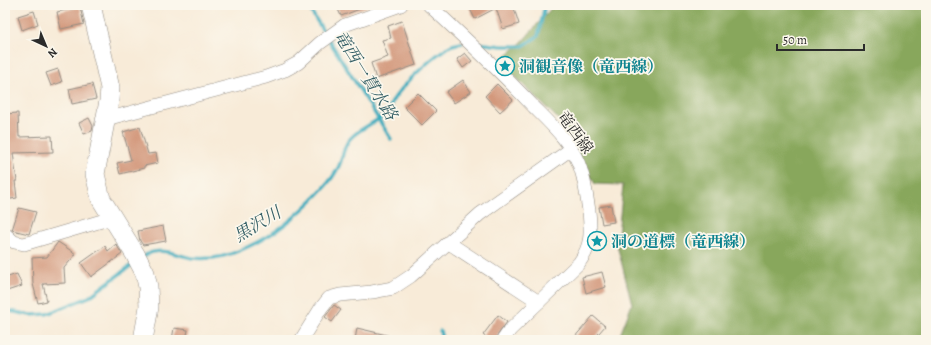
<svg xmlns="http://www.w3.org/2000/svg" width="931" height="345" font-family="Alegreya,'Noto Serif JP',serif">
  <style>
    .forest { fill: #88a75b; stroke: #5a6943 }
    .lines { fill: none; stroke-linecap: round; stroke-linejoin: round }
    .stream { stroke: #41aebf; stroke-width: 3.5 }
    .building { fill: #d3987b }
    .street-casing { stroke: #928b82; stroke-width: 14 }
    .secondary-casing { stroke: #928b82; stroke-width: 20 }
    .street { stroke: #fff; stroke-width: 13 }
    .secondary { stroke: #fff; stroke-width: 19 }
    .labels { text-anchor: middle; stroke-width: 3.5; stroke-linejoin: round; paint-order: stroke }
    .culture-label { font-size: 16px; font-weight: bold; fill: #0d838f; stroke: #fbf7ec; text-anchor: start }
    .street-label { font-size: 16px; fill: #2b2b2b; stroke: #fbf7ec }
    .water-label { font-size: 17px; font-style: italic; fill: #345f66; stroke: #fbf7ec }
  </style>
  <rect width="100%" height="100%" fill="#fbf7ec"/>
  <filter id="ink" filterUnits="userSpaceOnUse"><feTurbulence type="fractalNoise" baseFrequency=".025" numOctaves="2"/><feDisplacementMap in="SourceGraphic" scale="8" xChannelSelector="R" yChannelSelector="G"/><feConvolveMatrix kernelMatrix="1 2 1 2 8 2 1 2 1" color-interpolation-filters="sRGB"/></filter>
  <filter id="wash" filterUnits="userSpaceOnUse"><feTurbulence type="fractalNoise" baseFrequency=".012" numOctaves="4" result="noise"/><feDisplacementMap in="SourceGraphic" scale="16" xChannelSelector="R" yChannelSelector="G"/><feGaussianBlur stdDeviation="0.9" result="paint"/><feColorMatrix in="noise" values="0 0 0 0 0 0 0 0 0 0 0 0 0 0 0 0 0 1.4 0 .05"/><feComposite in="paint" operator="in"/></filter>
  <g filter="url(#wash)">
    <rect width="100%" height="100%" fill="#f8ebd8"/>
    <path class="forest" d="M554,5H926V340H618L632,304L617,245L623,185L595,184L561,122L499,61L521,43Z"/>
    <g class="lines">
      <g class="stream">
        <path d="M307,5L391,139"/>
        <path d="M477,43L502,46H523L538,36L545,5"/>
        <path d="M143,257C158,245 176,255 192,258C199,259 207,258 213,258C239,255 275,234 294,217C309,204 329,186 338,168C343,159 343,147 349,140C358,128 377,123 386,113C390,109 391,102 395,97C407,81 433,56 450,46C454,44 458,44 462,43"/>
        <path d="M5,310L30,315L47,314L89,297L133,264"/>
        <path d="M440,331L442,340"/>
      </g>
    </g>
    <g id="blocks">
      <g class="building">
        <path d="M336,5H368V6L341,16Z"/>
        <path d="M468,5H513L519,24L503,29L496,8L475,19Z"/>
        <path d="M80,7L84,24L61,29L57,12Z"/>
        <path d="M34,11L38,24L22,30L18,16Z"/>
        <path d="M402,21L416,65L376,79L371,63L388,57L382,40L391,38L388,26Z"/>
        <path d="M465,53L472,61L463,68L457,59Z"/>
        <path d="M58,69L62,82L51,86L46,73Z"/>
        <path d="M463,80L471,92L454,103L446,92Z"/>
        <path d="M92,84L96,99L72,104L69,89Z"/>
        <path d="M497,84L513,100L500,112L485,96Z"/>
        <path d="M418,93L436,111L422,125L404,107Z"/>
        <path d="M18,113L19,137L52,136L53,152L13,153L17,181H15L17,198L5,200V114Z"/>
        <path d="M89,118L93,126L92,131L84,134L79,123Z"/>
        <path d="M140,127L148,154L156,153L158,163L144,166V168L120,174L117,163L131,160L123,132Z"/>
        <path d="M611,205L614,222L602,224L599,207Z"/>
        <path d="M19,208L36,212L29,234L12,230Z"/>
        <path d="M163,226L166,241L143,245L140,241L138,231Z"/>
        <path d="M58,242L76,254L64,268L65,283L43,284L47,301L38,303L33,284L32,258L47,257Z"/>
        <path d="M116,244L122,254L91,277L81,263L105,246L108,251Z"/>
        <path d="M602,272L606,287L586,293L582,277Z"/>
        <path d="M17,274L22,286L7,291L5,284V278Z"/>
        <path d="M334,305L341,310L332,322L325,317Z"/>
        <path d="M498,315L507,322L494,340H490L483,335Z"/>
        <path d="M593,316L605,326L593,340H572Z"/>
        <path d="M174,328L188,330L186,340H172Z"/>
        <path d="M357,328L391,336V340H355Z"/>
      </g>
    </g>
  </g>
  <g filter="url(#ink)">
    <use href="#blocks" fill-opacity="0" stroke="#928b82" stroke-width="1"/>
    <g class="lines">
      <g class="street-casing">
        <g id="street">
          <path d="M429,5C465,38 500,71 534,107C552,125 573,144 581,170C585,182 587,198 589,211C591,233 592,245 579,263L510,330L503,340"/>
          <path d="M106,119L266,77L285,70L298,63L320,43L345,25L401,5"/>
          <path d="M5,234L14,242L24,244L112,218"/>
          <path d="M449,243L539,302"/>
          <path d="M301,340L321,308L329,298L340,295L372,292L393,288L411,276L480,214L571,149"/>
        </g>
      </g>
      <g class="secondary-casing">
        <path id="secondary" d="M91,5L110,88L109,101L95,174L101,199L135,254L145,273L148,287L149,307L143,340"/>
      </g>
      <use href="#street" class="street"/>
      <use href="#secondary" class="secondary"/>
    </g>
  </g>
  <defs>
    <g id="sight-ring" transform="scale(1)"><circle r="9.5" fill="#fbf7ec" stroke="#0f9aa8" stroke-width="1.5"/><path d="M0-6L1.8-2.2L6-1.7L2.9 1.2L3.7 5.4L0 3.3L-3.7 5.4L-2.9 1.2L-6-1.7L-1.8-2.2Z" fill="#0f9aa8"/></g>
  </defs>
  <g fill-rule="evenodd">
    <use href="#sight-ring" x="505" y="66"/>
    <use href="#sight-ring" x="597" y="241"/>
  </g>
  <g class="labels">
    <g class="culture-label">
      <text x="519" y="72">洞観音像（竜西線）</text>
      <text x="611" y="247">洞の道標（竜西線）</text>
    </g>
    <g class="street-label">
      <text transform="translate(576 132) rotate(54)" y="6">竜西線</text>
    </g>
    <g class="water-label">
      <text transform="translate(366 75) rotate(58)" y="6">竜西一貫水路</text>
      <text transform="translate(257 224) rotate(-31)" y="6">黒沢川</text>
    </g>
  </g>
  <rect width="931" height="345" fill="none" stroke="#fbf7ec" stroke-width="20"/>
  <g transform="translate(46 46) rotate(136)" stroke="#fbf7ec" stroke-width="3" paint-order="stroke">
  <path d="M0-3L7 15L0 10L-7 15Z" fill="#2b2b2b"/>
  <text y="-6" font-size="11" font-weight="bold" text-anchor="middle" fill="#2b2b2b">N</text>
  </g>
  <path d="M777 44v6h87v-6" fill="none" stroke="#2b2b2b" stroke-width="2"/>
  <text x="783" y="44" font-size="12" fill="#2b2b2b" stroke="#fbf7ec" stroke-width="3" paint-order="stroke">50 m</text>
</svg>
